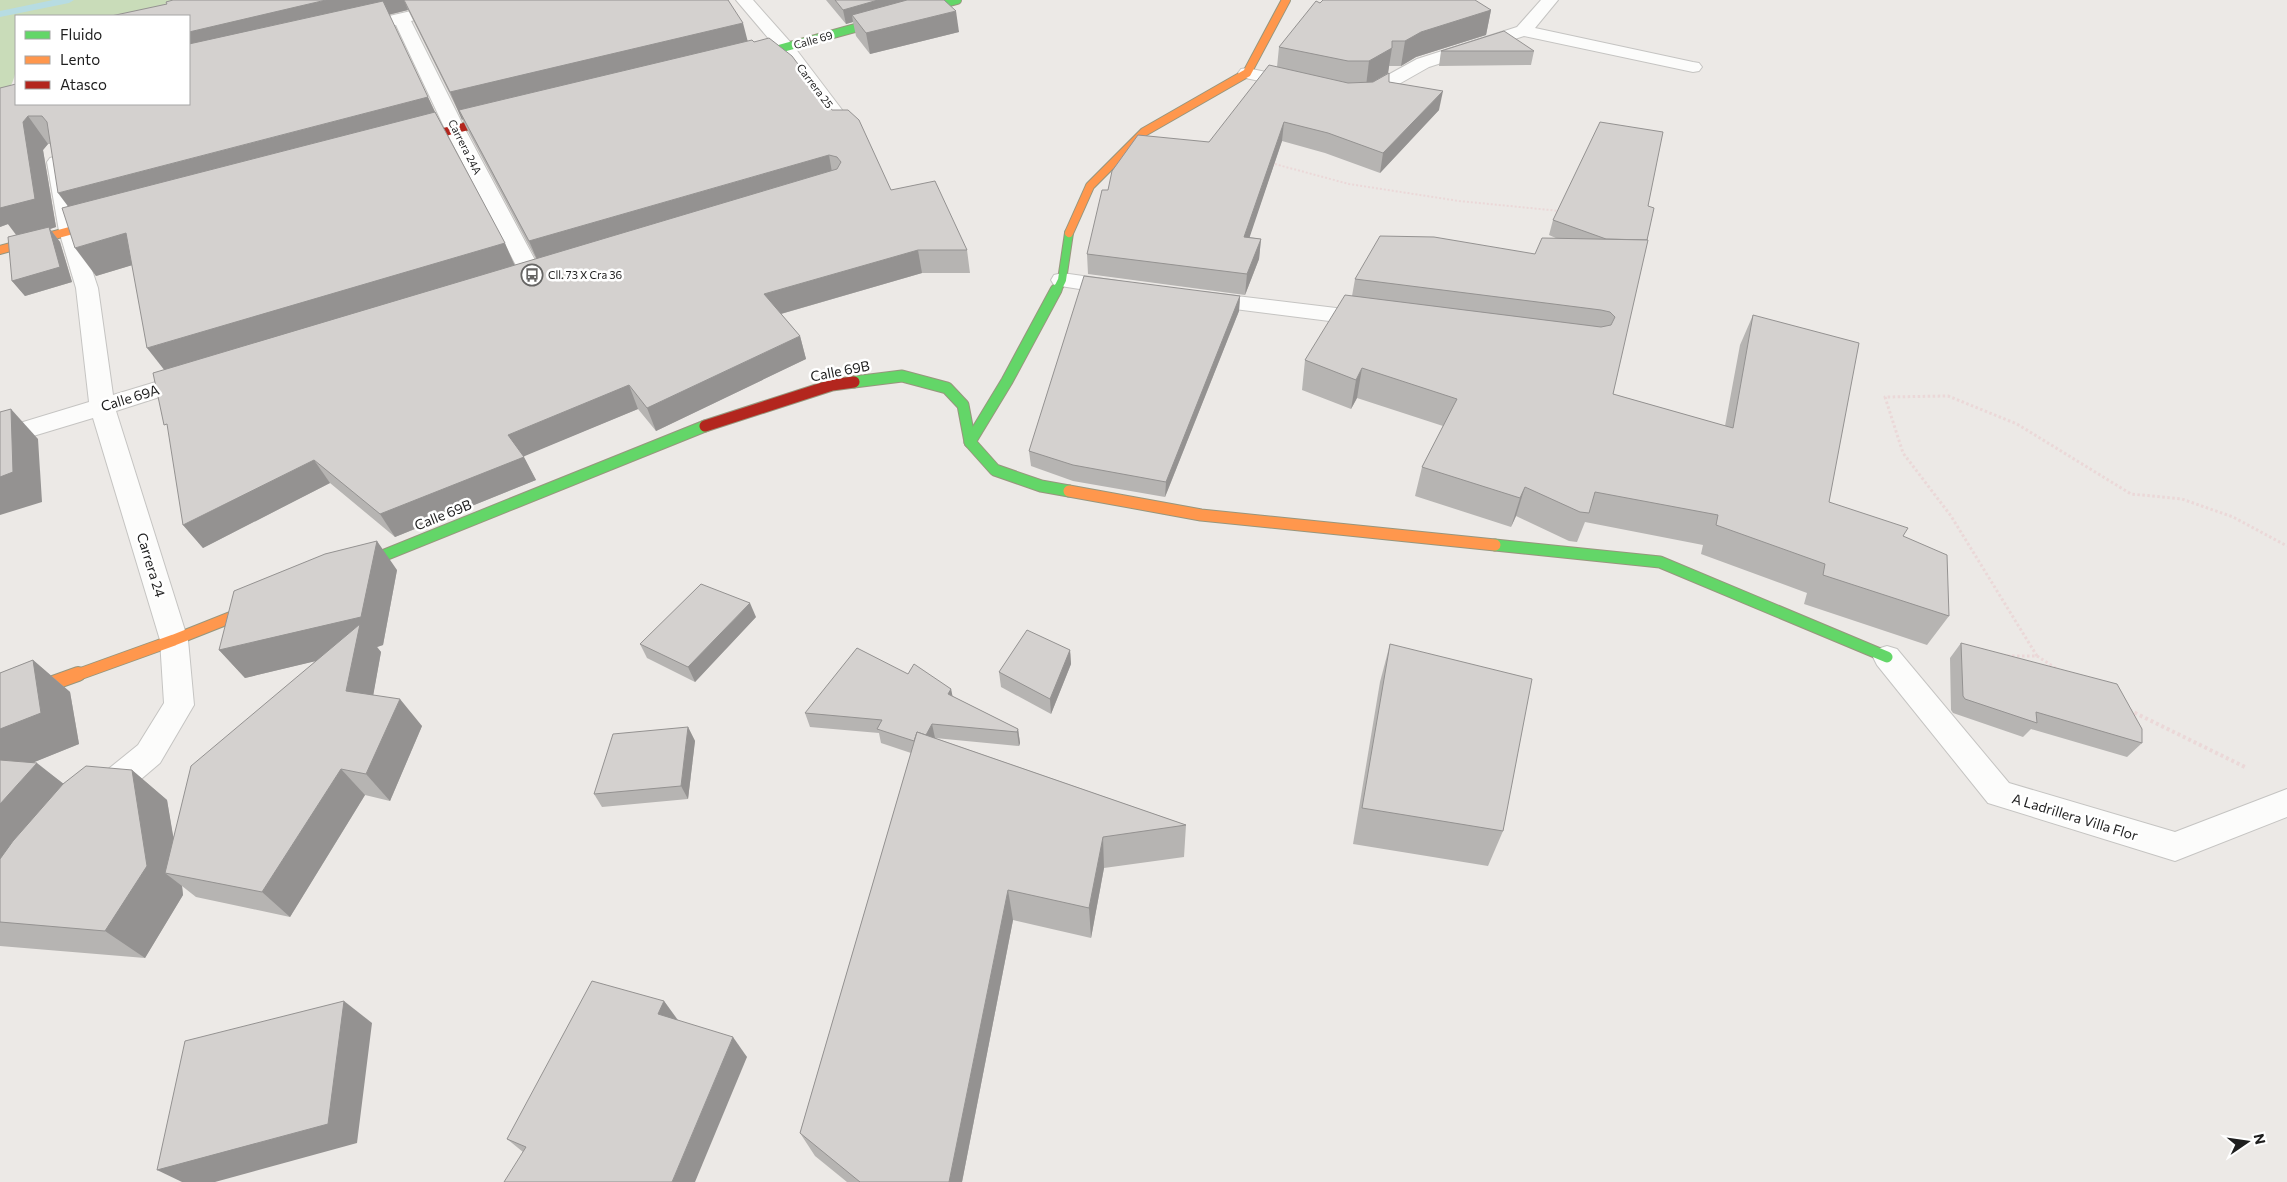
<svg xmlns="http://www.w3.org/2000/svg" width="2287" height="1182" font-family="Commissioner,sans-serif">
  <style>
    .forest { fill: #c9dcb9 }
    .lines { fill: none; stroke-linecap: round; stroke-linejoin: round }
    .stream { fill: #b7dce2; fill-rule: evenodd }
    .lane-casing { stroke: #c5c4c2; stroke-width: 2 }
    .street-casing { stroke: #c5c4c2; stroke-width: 2 }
    .fast-far1-casing { stroke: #97967d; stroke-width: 10 }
    .fast-casing { stroke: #97967d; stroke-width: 13 }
    .slow-far2-casing { stroke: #97967d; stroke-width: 10 }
    .slow-far1-casing { stroke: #97967d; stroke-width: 13 }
    .slow-casing { stroke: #97967d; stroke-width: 16 }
    .jam-far1-casing { stroke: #97967d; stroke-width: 10 }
    .jam-casing { stroke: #97967d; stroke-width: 13 }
    .path-far2 { stroke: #ebd8d8; stroke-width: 2; stroke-dasharray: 2 2; stroke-linecap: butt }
    .path-far1 { stroke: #ebd8d8; stroke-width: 3; stroke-dasharray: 2.5 2.5; stroke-linecap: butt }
    .path { stroke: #ebd8d8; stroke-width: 4; stroke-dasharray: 3 3; stroke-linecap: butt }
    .lane { fill: #fcfcfb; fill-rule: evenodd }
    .street { fill: #fcfcfb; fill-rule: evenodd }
    .fast-far1 { stroke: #63d668; stroke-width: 8 }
    .fast { stroke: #63d668; stroke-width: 11 }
    .slow-far2 { stroke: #ff974d; stroke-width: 8 }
    .slow-far1 { stroke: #ff974d; stroke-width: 11 }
    .slow { stroke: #ff974d; stroke-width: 14 }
    .jam-far1 { stroke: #b3261e; stroke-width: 8 }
    .jam { stroke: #b3261e; stroke-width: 11 }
    .wall { fill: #b6b4b2; fill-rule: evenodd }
    .shaded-wall { fill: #949291 }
    .building { fill: #d4d1cf; stroke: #949291 }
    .labels { text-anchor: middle; stroke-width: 5; stroke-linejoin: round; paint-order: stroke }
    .far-street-label { font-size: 11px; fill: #1e1e1e; stroke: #fff }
    .far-poi-label { font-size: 11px; fill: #1e1e1e; stroke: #fff; text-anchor: start }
    .street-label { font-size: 14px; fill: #1e1e1e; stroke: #fff }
  </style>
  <rect width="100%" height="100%" fill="#ece9e6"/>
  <path class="forest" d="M0,0H227L137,16H16C16,41 24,83 0,97Z"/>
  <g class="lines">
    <path class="stream" d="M53,0H74L69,3L0,17V11Z"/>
    <g class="lane-casing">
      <path id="lane" d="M1887,646L1897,649L2009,783L2175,832L2287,789V817L2175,861L1988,803L1877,665L1873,657L1877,649Z"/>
    </g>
    <g class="street-casing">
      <g id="street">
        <path d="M459,0H489L487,4L411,21L465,129L543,275L540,280L532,282L524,280L521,275L445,129L396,25L356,34L350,33L347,29L350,25Z"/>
        <path d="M736,0H753L792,44L852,123L854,127L852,131H838L780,52Z"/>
        <path d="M1541,0H1558L1535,28L1693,62L1699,63L1702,67L1699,71L1693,72L1524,36L1429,67L1376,97H1348L1345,93L1348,89L1366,87L1417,59L1517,27Z"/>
        <path d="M1247,68L1303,80L1306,84L1303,88L1297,89L1241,77L1238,73L1241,69Z"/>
        <path d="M57,156L64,158L67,162L79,231L98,288L113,395L192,371L200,374L204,379L200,384L116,411L188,640L194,705L160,763L113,803L102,807L91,803L86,793L91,783L138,745L164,703L160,640L93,418L0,446V429L89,402L76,288L59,231L47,162L50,158Z"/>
        <path d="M1062,273L1118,281L1126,283L1129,288L1126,293L1118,295L1054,285L1051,280L1054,275Z"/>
        <path d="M1203,292L1369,312L1377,314L1380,319L1377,324L1369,326L1195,304L1192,299L1195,294Z"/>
      </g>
    </g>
    <g class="fast-far1-casing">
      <g id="fast-far1">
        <path d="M746,58L957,0"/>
        <path d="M1056,292L1062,280L1069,233"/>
      </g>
    </g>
    <g class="fast-casing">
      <g id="fast">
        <path d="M854,382L902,376L947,388L963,405L970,442L995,470L1041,486L1069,491"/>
        <path d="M970,442L1007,381L1056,290"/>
        <path d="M1495,545L1660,562L1887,657"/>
        <path d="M350,569L705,426"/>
      </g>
    </g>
    <g class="slow-far2-casing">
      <g id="slow-far2">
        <path d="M1069,233L1090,186L1144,132L1247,73L1286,0"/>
        <path d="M0,250L106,221"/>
      </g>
    </g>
    <g class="slow-far1-casing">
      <g id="slow-far1">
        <path d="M1069,491L1201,515L1495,545"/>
        <path d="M74,676L174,640L262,605"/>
      </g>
    </g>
    <g class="slow-casing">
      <path id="slow" d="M0,702L78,674"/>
    </g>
    <g class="jam-far1-casing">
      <path id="jam-far1" d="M409,141L503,117"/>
    </g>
    <g class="jam-casing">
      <path id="jam" d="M705,426L832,385L854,382"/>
    </g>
    <path class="path-far2" d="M1271,163L1349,184L1459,201L1560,211"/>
    <g class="path-far1">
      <path d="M2007,656H2037L2057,669"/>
      <path d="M2037,656L1951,516L1903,453L1885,397L1948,396L2017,424L2131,494L2182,499L2233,517L2287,546"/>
    </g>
    <path class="path" d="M2129,710L2247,768"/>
    <use href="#lane" class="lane"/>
    <use href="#street" class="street"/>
    <use href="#fast-far1" class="fast-far1"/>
    <use href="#fast" class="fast"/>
    <use href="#slow-far2" class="slow-far2"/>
    <use href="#slow-far1" class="slow-far1"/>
    <use href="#slow" class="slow"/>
    <use href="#jam-far1" class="jam-far1"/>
    <use href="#jam" class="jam"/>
  </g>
  <g class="wall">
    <path d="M728,0L748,42L891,190L967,250L970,273H922L781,314L800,336L806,359L656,431L638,409L523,456L536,480L395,537L330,483L203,548L183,525L164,369L132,265L96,276L68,207L50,144H48L43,150L56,227L50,229L60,242L72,282L25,296L12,281L16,235L8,224L0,227V88L189,104L167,4ZM408,10L469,133L536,259L515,265L435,112L389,15Z"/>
    <path d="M826,0H944L959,32L870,54L856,36L853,22L846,24Z"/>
    <path d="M1320,3L1491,10L1486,35L1416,57L1401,66H1389L1388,73L1389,82L1439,110L1380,173L1325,153L1282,141L1249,237L1261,239L1259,259L1245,295L1088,274L1087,254L1108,190L1209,142L1277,67L1279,47Z"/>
    <path d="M1441,51H1534L1531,65L1439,66Z"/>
    <path d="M1648,206L1613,394L1725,426L1740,345L1753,315L1829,502L1903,536L1949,616L1927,645L1804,604L1807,593L1701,554L1703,545L1585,522L1577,542L1569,541L1516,516L1511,527L1415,496L1422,467L1443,426L1357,398L1351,409L1302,390L1305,360L1352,296L1355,279L1535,254L1558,239L1549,235L1553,220Z"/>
    <path d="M1240,296L1239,311L1165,497L1073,481L1031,466L1029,451Z"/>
    <path d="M397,570L383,645L377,647L381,652L373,695L422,726L390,801L365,795L290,917L196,897L182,886L183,895L145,958L0,946V673L33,660L70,692L79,744L34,762L64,784L132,770L167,800L173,837L315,661L245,678L219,650Z"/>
    <path d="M756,617L695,682L647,658L640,644Z"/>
    <path d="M1961,643L2142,743L2127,757L2031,729L2023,737L1953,713L1951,710L1950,658Z"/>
    <path d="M1390,644L1503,831L1488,866L1353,844L1380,682Z"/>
    <path d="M1070,650L1071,664L1051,714L1001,687L999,672Z"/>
    <path d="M908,674L951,689L952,696L1018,729L1020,743L1019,746L935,738L1186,825L1184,857L1104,868L1091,938L1013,920L962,1182H847L815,1156L800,1133L911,753L881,743L879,733L810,727L805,713Z"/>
    <path d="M688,727L695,741L688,799L602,807L594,794Z"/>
    <path d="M664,1001L678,1020L747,1057L523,1152L507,1139Z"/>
  </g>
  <g class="shaded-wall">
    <path d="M326,0H404L408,10L189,63V32Z"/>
    <path d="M878,0H925L852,15L853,22L846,24L843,10Z"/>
    <path d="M1491,10L1486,35L1416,57L1401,66L1405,41L1421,32Z"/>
    <path d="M956,11L959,32L870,54L866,33Z"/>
    <path d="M743,23L750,50L459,110L463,119L462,120L450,92Z"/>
    <path d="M1392,48L1388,73L1366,86L1369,61Z"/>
    <path d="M1443,91L1439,110L1380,173L1383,153Z"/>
    <path d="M428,97L441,125L79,221L58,193Z"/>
    <path d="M28,116L48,144L43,150L56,227L50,229L60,242L72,282L25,296L12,281L18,237L8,224L0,227V202L23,122Z"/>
    <path d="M1284,122L1282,141L1243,257L1244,237Z"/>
    <path d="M829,155L833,178L539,264L529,241Z"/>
    <path d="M126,233L146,261L96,276L75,248Z"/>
    <path d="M1261,239L1259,259L1245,295L1247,274Z"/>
    <path d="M505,243L517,271L169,376L147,348Z"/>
    <path d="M918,250L922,273L770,317L764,294Z"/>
    <path d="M1240,296L1239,311L1165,497L1166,482Z"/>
    <path d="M800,336L806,359L656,431L647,408Z"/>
    <path d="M1362,368L1357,398L1351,409L1356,380Z"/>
    <path d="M629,385L638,409L520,458L508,435Z"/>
    <path d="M11,409L38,439L42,502L0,515V477Z"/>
    <path d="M524,457L536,480L395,537L380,514Z"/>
    <path d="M314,460L330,483L203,548L183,525Z"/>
    <path d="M1525,487L1516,516L1511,527L1520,498Z"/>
    <path d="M377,541L397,570L383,645L377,647L381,652L369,719L346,691L354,652L245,678L219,650Z"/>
    <path d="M750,603L756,617L695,682L688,667Z"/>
    <path d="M1070,650L1071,664L1051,714L1050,699Z"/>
    <path d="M33,660L70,692L79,744L0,776V729Z"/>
    <path d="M951,689L954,703L948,694Z"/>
    <path d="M400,699L422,726L390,801L366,774Z"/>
    <path d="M932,724L935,738L921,744Z"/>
    <path d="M688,727L695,741L688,799L681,786Z"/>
    <path d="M1018,729L1020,743L1019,746L1017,732Z"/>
    <path d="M37,763L75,793L0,889V804Z"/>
    <path d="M341,769L365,795L290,917L262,892Z"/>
    <path d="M132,770L167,800L180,876L165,873L182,886L183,895L145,958L105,931Z"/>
    <path d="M1103,837L1104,868L1091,938L1089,908Z"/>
    <path d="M1008,890L1013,920L962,1182H949Z"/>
    <path d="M344,1001L372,1023L357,1143L215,1182H182L157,1170Z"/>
    <path d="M664,1001L679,1022L658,1014Z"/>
    <path d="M733,1037L747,1057L695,1182H672Z"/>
  </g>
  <g class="building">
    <path d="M173,0H326L189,32V16H111L167,4L166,2Z"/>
    <path d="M404,0H728L743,23L450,92Z"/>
    <path d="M835,0H878L843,10Z"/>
    <path d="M907,0H944L956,11L866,33L852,15Z"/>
    <path d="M1323,0H1475L1491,10L1421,32L1405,41H1392V48L1369,61H1348L1279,47L1316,1L1320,3Z"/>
    <path d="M383,1L428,97L58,193L47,122L42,116H28L23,122L35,199L0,208V88L16,84V104H189V44Z"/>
    <path d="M1504,31L1534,51H1441Z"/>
    <path d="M769,38L792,56L832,110H848L859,120L891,190L935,181L967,250H918L764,294L800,336L647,408L629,385L508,435L524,457L380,514L314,460L183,525L167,424L164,425L153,373L837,169L841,162L837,157L829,155L529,241L459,110L752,40L754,42Z"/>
    <path d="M1269,65L1348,83L1373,82L1389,73V82L1443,91L1383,153L1328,133L1284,122L1244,237L1261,239L1247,274L1087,254L1102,190H1108L1112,171L1138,135L1209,142Z"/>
    <path d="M435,112L505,243L147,348L126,233L75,248L62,208Z"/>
    <path d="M1600,122L1663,132L1648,206L1654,208L1647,240L1606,239L1553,220Z"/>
    <path d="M49,227L60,267L12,281L8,237Z"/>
    <path d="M1380,236L1434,237L1535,254L1542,238L1648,240L1613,394L1733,428L1753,315L1859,343L1829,502L1908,528L1903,536L1947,555L1949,616L1823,575L1825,564L1716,525L1718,515L1595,492L1589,513L1580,512L1525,487L1520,498L1422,467L1457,399L1362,368L1356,380L1305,360L1345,295L1601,327L1611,325L1615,317L1610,312L1601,310L1355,279Z"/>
    <path d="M1084,276L1240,296L1166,482L1073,465L1029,451Z"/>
    <path d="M11,409L13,472L0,477V412Z"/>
    <path d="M377,541L361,617L219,650L234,591L325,554Z"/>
    <path d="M701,584L750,603L688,667L640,644Z"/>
    <path d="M360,624L346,691L400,699L366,774L341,769L262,892L165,873L191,766Z"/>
    <path d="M1027,630L1070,650L1050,699L999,672Z"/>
    <path d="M1961,643L2117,684L2142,729V743L2036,712L2037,723L1965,699L1963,696Z"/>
    <path d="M1390,644L1532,679L1503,831L1362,808Z"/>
    <path d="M857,648L908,674L914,664L951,689L948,694L1018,729L1017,732L932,724L926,735L917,732L914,741L877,729L882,720L805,713Z"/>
    <path d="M33,660L41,713L0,729V673Z"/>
    <path d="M688,727L681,786L594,794L613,734Z"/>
    <path d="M917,732L1186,825L1103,837L1089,908L1008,890L949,1182H860L800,1133Z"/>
    <path d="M0,760L37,763L0,804Z"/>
    <path d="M86,766L132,770L147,866L105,931L0,922V859L13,841L63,784Z"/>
    <path d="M592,981L664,1001L658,1014L733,1037L672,1182H504L526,1147L507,1139Z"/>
    <path d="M344,1001L328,1124L157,1170L185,1041Z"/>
  </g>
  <defs>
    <g id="bus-ring" transform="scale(1.125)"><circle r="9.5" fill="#fff" stroke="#666564" stroke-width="1.5"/><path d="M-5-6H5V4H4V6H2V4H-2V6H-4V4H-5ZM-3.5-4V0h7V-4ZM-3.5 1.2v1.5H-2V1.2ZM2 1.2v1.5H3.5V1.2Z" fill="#666564"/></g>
  </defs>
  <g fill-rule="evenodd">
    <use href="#bus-ring" x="532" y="275"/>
  </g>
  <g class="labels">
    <g class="far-street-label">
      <text transform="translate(813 40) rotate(-16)" y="4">Calle 69</text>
      <text transform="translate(815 86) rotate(53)" y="4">Carrera 25</text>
      <text transform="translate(465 147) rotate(63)" y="4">Carrera 24A</text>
    </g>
    <g class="far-poi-label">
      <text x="548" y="279">Cll. 73 X Cra 36</text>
    </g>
    <g class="street-label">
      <text transform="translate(840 371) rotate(-11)" y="5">Calle 69B</text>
      <text transform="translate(130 398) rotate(-17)" y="5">Calle 69A</text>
      <text transform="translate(443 515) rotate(-22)" y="5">Calle 69B</text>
      <text transform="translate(151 565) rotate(73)" y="5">Carrera 24</text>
      <text transform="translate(2075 817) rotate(17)" y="5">A Ladrillera Villa Flor</text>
    </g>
  </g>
  <rect x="15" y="15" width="175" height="90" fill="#ffffff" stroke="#a5a5a5"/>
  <rect x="25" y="31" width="25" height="8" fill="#63d668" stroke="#a5a5a5"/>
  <text x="60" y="40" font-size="15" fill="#1e1e1e">Fluido</text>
  <rect x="25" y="56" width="25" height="8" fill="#ff974d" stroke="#a5a5a5"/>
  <text x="60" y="65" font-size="15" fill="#1e1e1e">Lento</text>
  <rect x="25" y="81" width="25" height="8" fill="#b3261e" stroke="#a5a5a5"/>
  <text x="60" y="90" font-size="15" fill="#1e1e1e">Atasco</text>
  <g transform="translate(2247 1142) rotate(77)" stroke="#ffffff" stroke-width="4" paint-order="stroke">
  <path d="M0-4L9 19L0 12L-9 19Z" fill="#1e1e1e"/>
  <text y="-8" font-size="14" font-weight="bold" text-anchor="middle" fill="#1e1e1e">N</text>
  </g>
</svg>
